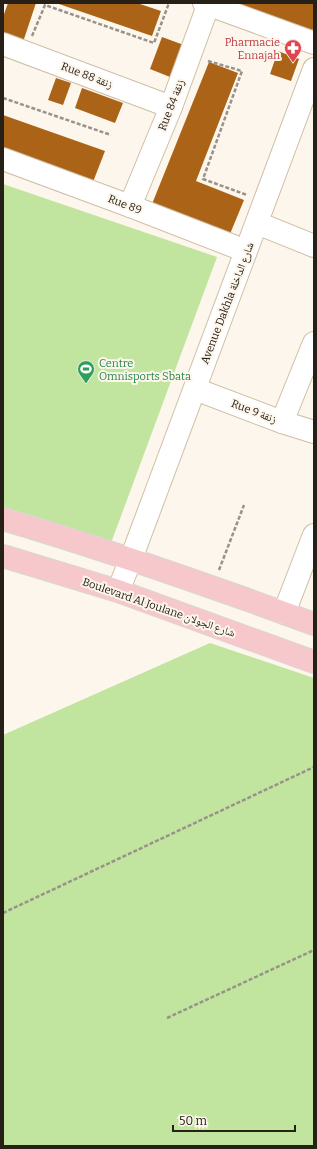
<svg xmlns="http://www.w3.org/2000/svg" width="317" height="1149" font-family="Bitter,'Noto Naskh Arabic',serif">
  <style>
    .green { fill: #c1e59e }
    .building { fill: #ab6417 }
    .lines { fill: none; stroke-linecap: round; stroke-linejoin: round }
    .minor-casing { stroke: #cfbfa7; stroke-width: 24 }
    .major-casing { stroke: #d8d7d5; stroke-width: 24 }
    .path { stroke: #989288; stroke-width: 2.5; stroke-dasharray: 4 2; stroke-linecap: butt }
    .minor { stroke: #fff; stroke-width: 22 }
    .major { stroke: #f7c8cb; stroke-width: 22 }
    .labels { text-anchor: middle; stroke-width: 4; stroke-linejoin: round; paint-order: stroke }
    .health-label { font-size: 11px; fill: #be3a42; stroke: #fdf6ec; text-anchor: end }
    .street-label { font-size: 11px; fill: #262017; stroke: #fdf6ec }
    .leisure-label { font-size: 11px; fill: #27864d; stroke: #fdf6ec; text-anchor: start }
  </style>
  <rect width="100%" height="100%" fill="#fdf6ec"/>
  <g class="green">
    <path d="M3,184L217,257L111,543L3,510Z"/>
    <path d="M210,643L314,678V1146H3V735Z"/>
  </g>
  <g class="building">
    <path d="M8,3H36L21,48L3,43V17Z"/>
    <path d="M56,3H137L161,11L152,36Z"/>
    <path d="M227,3H314V25L311,35Z"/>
    <path d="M162,37L192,48L180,81L150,69Z"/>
    <path d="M278,51L299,59L291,81L270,74Z"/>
    <path d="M209,62L238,73L196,181L244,200L230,234L152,204Z"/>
    <path d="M56,78L71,83L63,105L48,100Z"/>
    <path d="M82,88L123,103L115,123L75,108Z"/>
    <path d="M3,115L105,151L93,182L3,150Z"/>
  </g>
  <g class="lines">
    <g class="minor-casing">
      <g id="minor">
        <path d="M204,3L314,43"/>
        <path d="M3,44L171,107"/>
        <path d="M3,159L130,206L246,251"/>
        <path d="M130,206L171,107L209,3"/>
        <path d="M257,223L314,246"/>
        <path d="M195,389L282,422L314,432"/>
        <path d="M282,422L314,343"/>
        <path d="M118,591L131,559L314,69"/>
        <path d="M284,613L314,535"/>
      </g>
    </g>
    <g class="major-casing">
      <g id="major">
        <path d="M3,519C108,550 211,586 314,624"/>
        <path d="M3,556L118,591L314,662"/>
      </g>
    </g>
    <g class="path">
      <path d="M32,36L45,5L154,43L169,3"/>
      <path d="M208,61L242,71L203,179L247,195"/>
      <path d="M3,98L111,135"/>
      <path d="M219,570L244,505"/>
      <path d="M3,913L314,767"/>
      <path d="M167,1018L314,950"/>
    </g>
    <use href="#minor" class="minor"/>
    <use href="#major" class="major"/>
  </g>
  <defs>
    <g id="pharmacy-pin" transform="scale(0.9)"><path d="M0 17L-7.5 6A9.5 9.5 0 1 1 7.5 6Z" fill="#e0444e" stroke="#fdf6ec"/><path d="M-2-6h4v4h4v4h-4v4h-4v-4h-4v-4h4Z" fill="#fff"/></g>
    <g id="stadium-pin" transform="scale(0.9)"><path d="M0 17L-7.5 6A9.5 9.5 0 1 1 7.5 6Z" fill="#2e9e5b" stroke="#fdf6ec"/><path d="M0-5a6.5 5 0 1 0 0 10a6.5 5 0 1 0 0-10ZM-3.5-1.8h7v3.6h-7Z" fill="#fff"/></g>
  </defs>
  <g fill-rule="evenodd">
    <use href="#pharmacy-pin" x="293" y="48"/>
    <use href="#stadium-pin" x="86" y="369"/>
  </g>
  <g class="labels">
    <g class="health-label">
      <text x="280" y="46">Pharmacie<tspan x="280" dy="13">Ennajah</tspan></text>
    </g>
    <g class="street-label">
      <text transform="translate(87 75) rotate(21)" y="4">Rue 88 زنقة</text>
      <text transform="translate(171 105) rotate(-69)" y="4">Rue 84 زنقة</text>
      <text transform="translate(125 204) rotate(21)" y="4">Rue 89</text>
      <text transform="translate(227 303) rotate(-69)" y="4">Avenue Dakhla شارع الداخلة</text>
      <text transform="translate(254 411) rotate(21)" y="4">Rue 9 زنقة</text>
      <text transform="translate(159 607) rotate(19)" y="4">Boulevard Al Joulane شارع الجولان</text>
    </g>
    <g class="leisure-label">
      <text x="99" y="367">Centre<tspan x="99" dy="13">Omnisports Sbata</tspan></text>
    </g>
  </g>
  <rect width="317" height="1149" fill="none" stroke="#262017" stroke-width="8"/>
  <path d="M173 1125v6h122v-6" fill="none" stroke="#262017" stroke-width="2"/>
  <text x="179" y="1125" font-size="12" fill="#262017" stroke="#fdf6ec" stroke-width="3" paint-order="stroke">50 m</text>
</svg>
